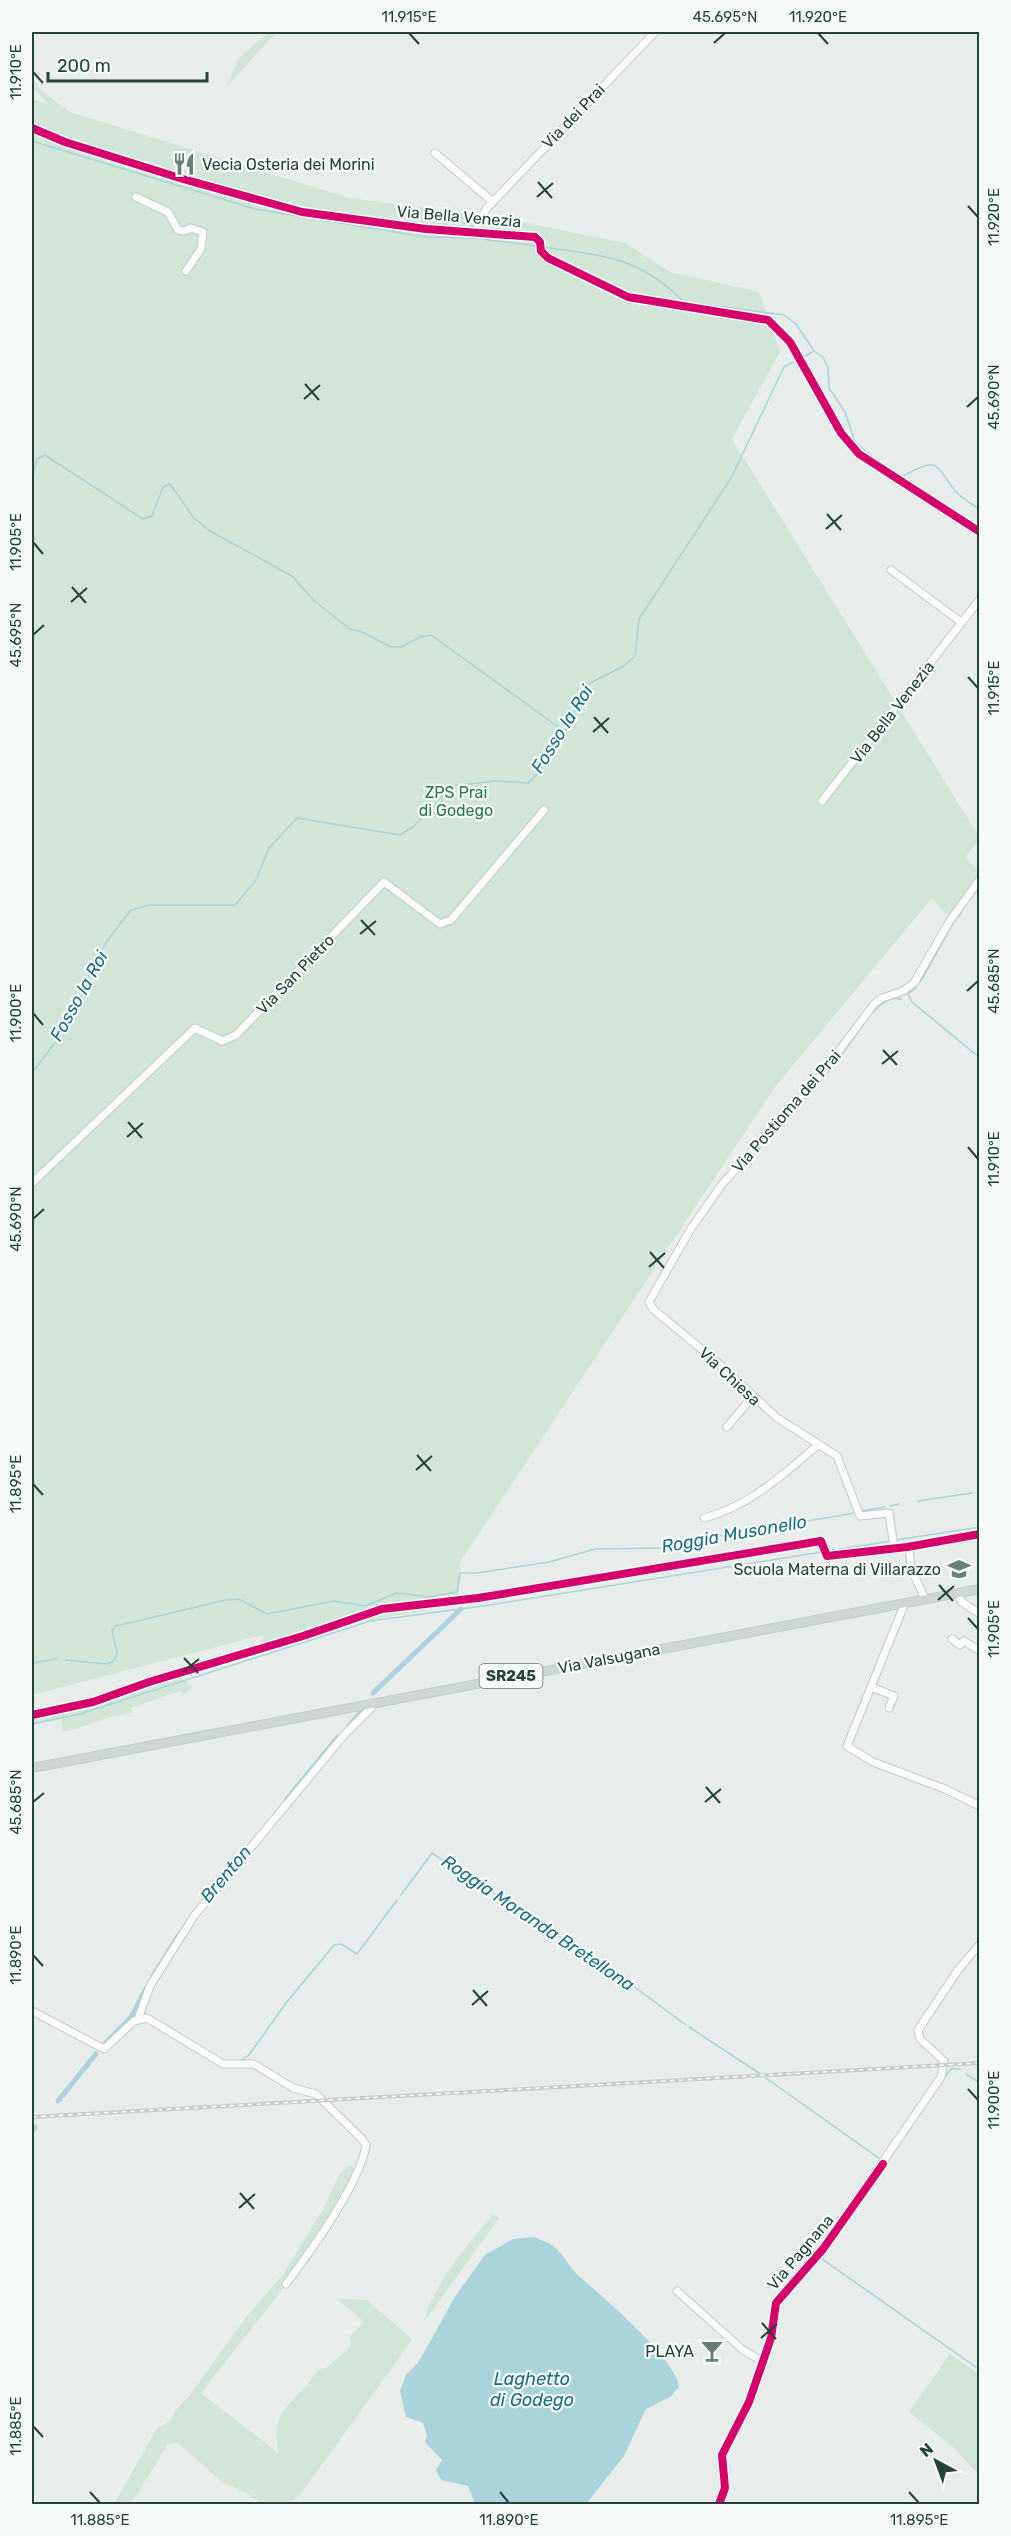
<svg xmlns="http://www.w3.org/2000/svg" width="1011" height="2536" font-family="Rubik,sans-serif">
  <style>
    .green { fill: #d1e6d8 }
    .water { fill: #a9d4db }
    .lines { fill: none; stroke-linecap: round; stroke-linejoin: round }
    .stream { stroke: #a9d4db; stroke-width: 1.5 }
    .canal { stroke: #a9d4db; stroke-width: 5 }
    .minor-casing { stroke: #c5cac8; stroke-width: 9 }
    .major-casing { stroke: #c3ccc9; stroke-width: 10 }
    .minor { stroke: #fcfcfc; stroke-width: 7 }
    .major { stroke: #cfd7d5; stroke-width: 8 }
    .rail-casing { stroke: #c9cdcc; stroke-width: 4 }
    .rail { stroke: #f7fbf9; stroke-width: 1.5; stroke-dasharray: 4.5; stroke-linecap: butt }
    .cycleway-casing { stroke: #f7fbf9; stroke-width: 11 }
    .cycleway { stroke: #d6006c; stroke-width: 8 }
    .ticks { fill: none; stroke: #24423a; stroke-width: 2 }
    .labels { text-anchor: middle; stroke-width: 4.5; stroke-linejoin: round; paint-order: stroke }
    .shield { fill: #f7fbf9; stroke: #637a73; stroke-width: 1.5 }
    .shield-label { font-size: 15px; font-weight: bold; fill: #24423a }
    .street-label { font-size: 16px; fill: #24423a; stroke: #f7fbf9 }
    .poi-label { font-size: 16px; fill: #24423a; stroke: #f7fbf9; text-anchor: end }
    .park-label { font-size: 16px; fill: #2d7a4b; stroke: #f7fbf9 }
    .water-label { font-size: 18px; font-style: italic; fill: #1c6f80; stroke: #f7fbf9 }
    .neatline { fill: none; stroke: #24423a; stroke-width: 2 }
    .ticks-label { font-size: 15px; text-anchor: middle; fill: #24423a }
  </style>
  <rect width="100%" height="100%" fill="#e8edeb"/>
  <g class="green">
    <path d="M269,32H277L227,86L238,59Z"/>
    <path d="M32,75L39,89L70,112L350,198L508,219L625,243L670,272L759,292L780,352L732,439L980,838L965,858L979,870V873L954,910L947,915L932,898L775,1087L460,1562L459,1593L452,1606L365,1621L182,1678L193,1688L183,1694L180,1691L131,1708L132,1713C107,1715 87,1727 63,1732L61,1719L32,1725V1718L87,1705L252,1654L250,1650L265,1637L263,1635L32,1695V99L50,105L32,88Z"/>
    <path d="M351,2165L357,2171L335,2209L317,2232L314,2247L283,2282L286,2285L201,2393L278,2453C270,2403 297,2405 318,2370L326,2368L351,2347L350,2336L364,2322L337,2299L367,2300L412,2339L397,2361L299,2496L287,2504H262L245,2492L223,2483L178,2443L168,2444L131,2504H114L157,2428L170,2421L176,2410L190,2395L243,2321L284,2273L323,2209L340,2173Z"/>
    <path d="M493,2214L499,2218L424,2322C434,2282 468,2245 493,2214Z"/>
    <path d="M950,2354L979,2374V2475L953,2447L909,2412Z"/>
  </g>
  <path class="water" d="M534,2237C540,2240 549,2242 554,2247C564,2255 569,2267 578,2275C601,2296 677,2359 679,2387L670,2397L646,2409L624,2456L586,2504H475L468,2486L441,2480L436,2470L442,2460L425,2442L427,2435L423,2423L406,2417L400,2391L406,2375L418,2363L456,2295L485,2255L513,2239Z"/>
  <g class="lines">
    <g class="stream">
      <path d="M32,141L255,209L425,237L475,238L537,246"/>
      <path d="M544,247C603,256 637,256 682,300"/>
      <path d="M686,302L784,315L796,324L814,351L823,357L828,368L829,388L845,412L855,442L881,464"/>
      <path d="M802,358L814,351"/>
      <path d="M885,467L903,476C941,455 934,465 956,492C963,499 972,504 980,510"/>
      <path d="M32,480L37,459L45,455L143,519L152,516L163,487L170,484L194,518L210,531L292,576L314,601L350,629L362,632L391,647H401L420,637L431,635L564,731"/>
      <path d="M959,916L964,907"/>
      <path d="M921,981L952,925"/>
      <path d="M909,993L916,988"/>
      <path d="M908,994L912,1002L980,1058"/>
      <path d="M867,1019C877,1007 886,996 901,999"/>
      <path d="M832,1068L863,1025"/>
      <path d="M32,1073L60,1036L79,1003L93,965L107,941L131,910L150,905H235L256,880L269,848L297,818L400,835L414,826L452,786L496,781L528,783L537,774L565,731L588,684L624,666L635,656L639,619L731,478L784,367L797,360"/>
      <path d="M918,1501L972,1493"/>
      <path d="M890,1506L899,1504"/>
      <path d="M862,1511L885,1507"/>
      <path d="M896,1540L980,1527"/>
      <path d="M66,1660L107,1664L115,1660L117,1653L112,1630L116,1626L226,1600L239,1599L267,1614L334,1601L365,1606L397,1593L428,1597L457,1592L460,1573H477L549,1562L595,1549L666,1548L706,1538L855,1513"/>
      <path d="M32,1663L57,1659"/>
      <path d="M32,1724L80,1714L370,1621L483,1606L891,1541"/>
      <path d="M401,1895L432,1853L621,1977L686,2025"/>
      <path d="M689,2027L759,2073"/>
      <path d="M240,2061L249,2055L286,2003L334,1945L341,1944L357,1954L397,1900"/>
      <path d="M966,2074L980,2083"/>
      <path d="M945,2077L951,2069H960"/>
      <path d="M766,2078L880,2159"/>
      <path d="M902,2140L940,2084"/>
      <path d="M889,2159L898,2146"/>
      <path d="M860,2202L884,2165"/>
      <path d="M857,2206L822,2259L980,2370"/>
    </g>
    <g class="canal">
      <path d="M373,1693L461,1609"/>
      <path d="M349,1726L361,1712"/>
      <path d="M287,1799L338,1737"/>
      <path d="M153,1976L180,1933"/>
      <path d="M104,2045L132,2016L146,1989"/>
      <path d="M58,2101L96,2054"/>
      <path d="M32,2132L35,2127"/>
    </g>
    <g class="minor-casing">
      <g id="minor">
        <path d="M32,128L65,142L183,179L302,212L426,229L535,237L540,242L541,251L548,258L628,297L768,320L790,342L841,433L859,454L980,532"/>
        <path d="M435,153L493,202"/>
        <path d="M136,197L168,212L178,230L184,231L191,228L203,232L201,249L186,271"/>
        <path d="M475,232L486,209L655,32"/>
        <path d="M891,570L961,622"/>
        <path d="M822,801L980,599"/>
        <path d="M32,1183L195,1028L222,1041L236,1035L384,882L440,924L451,920L544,810"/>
        <path d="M727,1427L753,1396"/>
        <path d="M704,1518C748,1507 784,1474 818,1445"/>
        <path d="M894,1547L889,1513L860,1516L837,1456L776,1417L718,1363L653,1309L649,1302L690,1230L723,1183L821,1075L874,1004L882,998L903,991L914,983L949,922L980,879"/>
        <path d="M865,1551L909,1548L911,1568L925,1599"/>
        <path d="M957,1593L962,1602L980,1614"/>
        <path d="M905,1603L847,1746L873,1762L945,1789L980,1806"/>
        <path d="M952,1639L960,1645L964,1641L980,1651"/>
        <path d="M871,1687L894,1696L889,1708"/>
        <path d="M32,2011L104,2049L134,2021L147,2018L223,2064H254L293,2088L316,2094L362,2139L366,2145C360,2184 310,2252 286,2284"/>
        <path d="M138,2019L150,1986L194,1916L345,1734L371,1708V1703"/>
        <path d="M677,2291L743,2350L763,2362"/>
        <path d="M719,2504L725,2488L722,2455L749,2402L759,2373L771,2338L776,2303L823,2249L941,2077L944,2061L920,2039L918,2030L958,1970L980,1944"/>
      </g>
    </g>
    <g class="major-casing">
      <path id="major" d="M32,1768L980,1589"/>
    </g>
    <use href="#minor" class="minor"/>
    <use href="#major" class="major"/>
    <g class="rail-casing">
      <path id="rail" d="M32,2117L980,2063"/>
    </g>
    <use href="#rail" class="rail"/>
    <g class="cycleway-casing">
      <g id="cycleway">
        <path d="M32,128L65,142L183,179L302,212L426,229L535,237L540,242L541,251L548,258L628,297L768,320L790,342L841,433L859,454L980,532"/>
        <path d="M32,1715L93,1702L149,1682L303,1636L382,1609L478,1598L821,1541L827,1556L907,1547L980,1534"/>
        <path d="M719,2504L725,2488L722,2455L749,2402L759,2373L771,2338L776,2303L823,2249L883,2164"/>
      </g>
    </g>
    <use href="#cycleway" class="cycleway"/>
  </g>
  <path class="ticks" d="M409,33L419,44M818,33L828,44M714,43L725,33M33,72L43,83M538,182L552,198M537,197L553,183M968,206L978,217M305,384L319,400M304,399L320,385M967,407L978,397M827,514L841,530M826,529L842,515M33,542L43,554M72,587L86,603M71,602L87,588M33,635L44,625M968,677L978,688M594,717L608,733M593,732L609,718M361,920L375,935M360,934L376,921M967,991L978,981M33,1013L43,1025M883,1050L897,1065M882,1064L898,1051M128,1122L142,1138M127,1137L143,1123M968,1147L978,1159M33,1219L44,1209M650,1252L664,1268M649,1267L665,1253M417,1455L431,1471M416,1470L432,1456M33,1484L43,1495M939,1585L953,1601M938,1600L954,1586M968,1618L978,1629M184,1658L198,1673M183,1672L199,1659M706,1787L720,1803M33,1802L44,1793M705,1802L721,1789M33,1955L43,1966M473,1990L487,2006M472,2005L488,1991M968,2089L978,2100M240,2193L254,2209M239,2208L255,2194M762,2323L776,2339M761,2338L777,2324M33,2426L43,2437M90,2492L100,2503M500,2492L509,2503M909,2492L919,2503"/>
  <defs>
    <g id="restaurant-bare" transform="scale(1.8)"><path d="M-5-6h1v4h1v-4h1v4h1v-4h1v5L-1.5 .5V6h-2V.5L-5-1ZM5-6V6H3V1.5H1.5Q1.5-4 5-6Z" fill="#697e78" stroke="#f7fbf9" stroke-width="2.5" paint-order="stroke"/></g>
    <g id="school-bare" transform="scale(1.8)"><path d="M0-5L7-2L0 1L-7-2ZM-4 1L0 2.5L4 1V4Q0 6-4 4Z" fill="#697e78" stroke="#f7fbf9" stroke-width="2.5" paint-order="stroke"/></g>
    <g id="bar-bare" transform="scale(1.8)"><path d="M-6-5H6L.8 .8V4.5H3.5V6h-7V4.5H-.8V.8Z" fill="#697e78" stroke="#f7fbf9" stroke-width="2.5" paint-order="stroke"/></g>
  </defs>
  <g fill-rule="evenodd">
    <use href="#restaurant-bare" x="184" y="164"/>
    <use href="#school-bare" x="959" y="1569"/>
    <use href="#bar-bare" x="712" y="2351"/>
  </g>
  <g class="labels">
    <rect class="shield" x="479.5" y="1664" width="63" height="24" rx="4.5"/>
    <g class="shield-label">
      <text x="511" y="1681">SR245</text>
    </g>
    <g class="street-label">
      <text transform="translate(573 116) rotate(-46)" y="6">Via dei Prai</text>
      <text transform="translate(459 216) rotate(5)" y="6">Via Bella Venezia</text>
      <text transform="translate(892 712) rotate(-52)" y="6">Via Bella Venezia</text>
      <text transform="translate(295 974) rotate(-46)" y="6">Via San Pietro</text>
      <text transform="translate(786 1111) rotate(-49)" y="6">Via Postioma dei Prai</text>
      <text transform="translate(730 1376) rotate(43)" y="6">Via Chiesa</text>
      <text transform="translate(609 1658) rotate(-11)" y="6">Via Valsugana</text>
      <text transform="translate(800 2252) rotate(-50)" y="6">Via Pagnana</text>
    </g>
    <g class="poi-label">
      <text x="202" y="170" text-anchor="start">Vecia Osteria dei Morini</text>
      <text x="941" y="1575">Scuola Materna di Villarazzo</text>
      <text x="694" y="2357">PLAYA</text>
    </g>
    <g class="park-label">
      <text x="456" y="798">ZPS Prai<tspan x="456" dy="18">di Godego</tspan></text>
    </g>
    <g class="water-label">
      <text transform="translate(562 729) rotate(-58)" y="6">Fosso la Roi</text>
      <text transform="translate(79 996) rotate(-61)" y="6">Fosso la Roi</text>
      <text transform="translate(734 1534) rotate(-10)" y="6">Roggia Musonello</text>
      <text transform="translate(226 1874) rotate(-50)" y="6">Brenton</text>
      <text transform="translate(538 1923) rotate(34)" y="6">Roggia Moranda Bretellona</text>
      <text x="532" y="2385">Laghetto<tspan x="532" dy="21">di Godego</tspan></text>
    </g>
  </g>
  <rect width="1011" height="2536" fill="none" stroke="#f7fbf9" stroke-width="66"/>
  <g transform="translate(936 2461) rotate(319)" stroke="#f7fbf9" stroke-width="4.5" paint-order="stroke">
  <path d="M0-4.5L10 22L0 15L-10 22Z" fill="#24423a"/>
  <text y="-9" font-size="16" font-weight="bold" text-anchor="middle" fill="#24423a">N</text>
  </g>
  <path d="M48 72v9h159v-9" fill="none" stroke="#24423a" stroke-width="3"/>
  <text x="57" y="72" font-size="18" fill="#24423a" stroke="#f7fbf9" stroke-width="4.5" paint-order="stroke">200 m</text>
  <rect x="33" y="33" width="945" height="2470" class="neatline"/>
  <g class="ticks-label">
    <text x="409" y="22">11.915°E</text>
    <text x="725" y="22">45.695°N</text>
    <text x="818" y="22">11.920°E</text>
    <text transform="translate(16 72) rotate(-90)" y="5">11.910°E</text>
    <text transform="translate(994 217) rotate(-90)" y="5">11.920°E</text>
    <text transform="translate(994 397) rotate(-90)" y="5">45.690°N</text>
    <text transform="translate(16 542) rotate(-90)" y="5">11.905°E</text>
    <text transform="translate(16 635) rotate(-90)" y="5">45.695°N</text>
    <text transform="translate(994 688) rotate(-90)" y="5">11.915°E</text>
    <text transform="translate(994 981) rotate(-90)" y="5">45.685°N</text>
    <text transform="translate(16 1013) rotate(-90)" y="5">11.900°E</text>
    <text transform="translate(994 1159) rotate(-90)" y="5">11.910°E</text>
    <text transform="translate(16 1219) rotate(-90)" y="5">45.690°N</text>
    <text transform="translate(16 1484) rotate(-90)" y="5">11.895°E</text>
    <text transform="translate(994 1629) rotate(-90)" y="5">11.905°E</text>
    <text transform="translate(16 1802) rotate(-90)" y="5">45.685°N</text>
    <text transform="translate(16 1955) rotate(-90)" y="5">11.890°E</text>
    <text transform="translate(994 2100) rotate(-90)" y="5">11.900°E</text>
    <text transform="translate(16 2426) rotate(-90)" y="5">11.885°E</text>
    <text x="100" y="2525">11.885°E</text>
    <text x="509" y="2525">11.890°E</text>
    <text x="919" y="2525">11.895°E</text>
  </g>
</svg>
